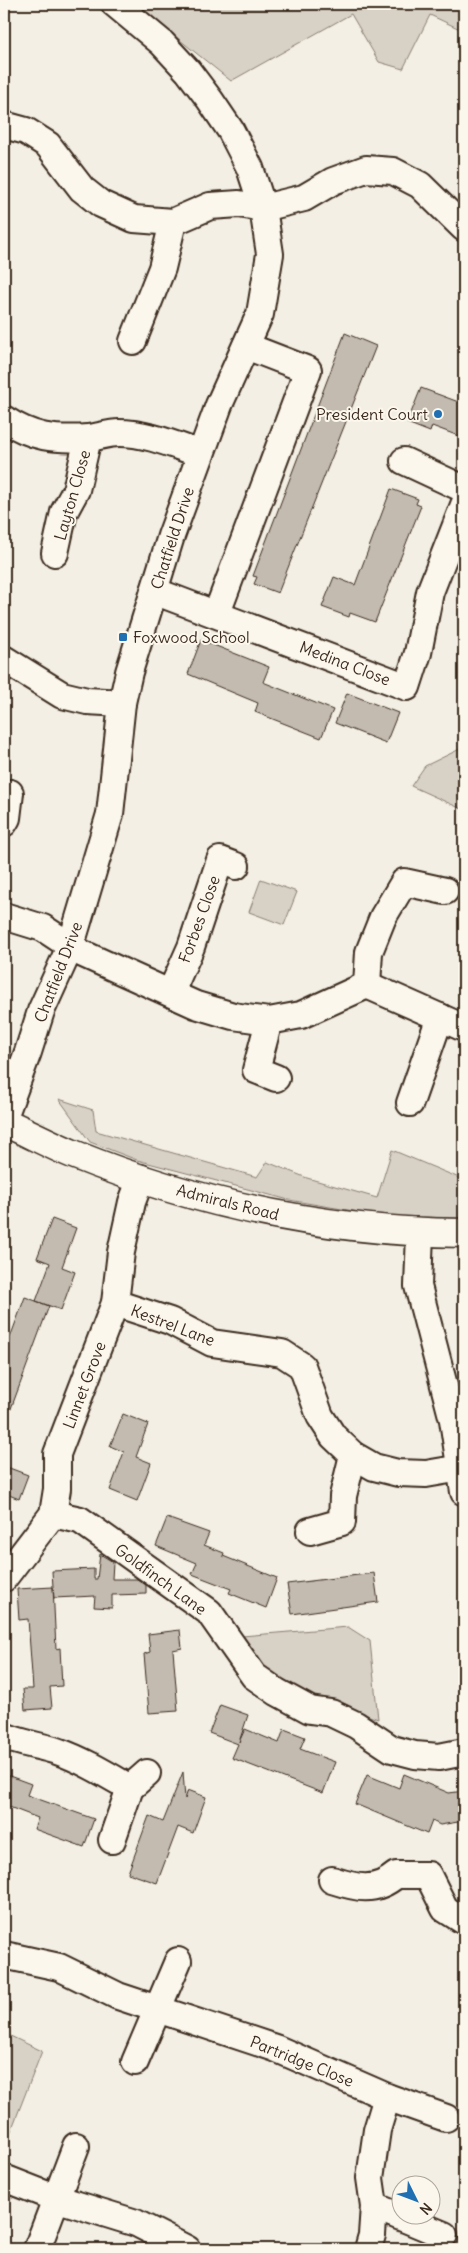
<svg xmlns="http://www.w3.org/2000/svg" width="468" height="2253" font-family="Delius,sans-serif">
  <style>
    .green { fill: #d8d1c6; stroke: #8a7e72 }
    .building { fill: #c3bbb0; stroke: #3b2a1e }
    .lines { fill: none; stroke-linecap: round; stroke-linejoin: round }
    .street-casing { stroke: #3b2a1e; stroke-width: 30 }
    .secondary-casing { stroke: #3b2a1e; stroke-width: 31 }
    .street { stroke: #fbf7ec; stroke-width: 26 }
    .secondary { stroke: #fbf7ec; stroke-width: 28 }
    .poi-dot { fill: #1f6fb2; stroke: #fbf7ec; stroke-width: 2 }
    .labels { text-anchor: middle; stroke-width: 4; stroke-linejoin: round; paint-order: stroke }
    .poi-label { font-size: 16px; fill: #3b2a1e; stroke: #fbf7ec; text-anchor: end }
    .street-label { font-size: 16px; fill: #3b2a1e; stroke: #fbf7ec }
  </style>
  <rect width="100%" height="100%" fill="#f3efe4"/>
  <filter id="ink" filterUnits="userSpaceOnUse"><feTurbulence type="fractalNoise" baseFrequency=".02" numOctaves="2"/><feDisplacementMap in="SourceGraphic" scale="10" xChannelSelector="R" yChannelSelector="G"/><feConvolveMatrix kernelMatrix="1 2 1 2 8 2 1 2 1" color-interpolation-filters="sRGB"/></filter>
  <g filter="url(#ink)">
    <g class="green">
      <path d="M135,4H464V31L430,15L403,69L379,62L351,14L231,81Z"/>
      <path d="M464,747V810L411,786L425,766Z"/>
      <path d="M261,879L297,892L284,925L249,912Z"/>
      <path d="M59,1099L93,1110L96,1131L257,1177L267,1162L307,1178L377,1198L392,1150L464,1180V1218L383,1216L289,1200L137,1160L90,1142Z"/>
      <path d="M348,1627L370,1641L378,1719L349,1709L312,1702L258,1665L242,1636Z"/>
      <path d="M4,2033L42,2051L9,2136L4,2135Z"/>
    </g>
    <g class="building">
      <path d="M345,333L376,346L278,593L254,584L257,577L253,576Z"/>
      <path d="M421,388L464,404V438L432,426L430,432L407,423Z"/>
      <path d="M391,489L418,499L416,504L421,506L375,622L350,613L349,617L322,607L334,577L355,585Z"/>
      <path d="M201,640L269,667L263,682L333,710L321,738L255,712L258,703L188,674Z"/>
      <path d="M347,693L398,713L386,743L335,723Z"/>
      <path d="M52,1219L76,1228L62,1267L75,1272L61,1310L36,1301L49,1306L6,1422H4V1354L25,1297L36,1301L50,1263L37,1258Z"/>
      <path d="M123,1414L148,1424L136,1457L151,1463L137,1501L110,1490L124,1452L110,1446Z"/>
      <path d="M4,1466L28,1475L19,1499L4,1493Z"/>
      <path d="M167,1518L209,1533L204,1545L224,1553L223,1556L277,1578L266,1608L229,1593L231,1589L192,1574L197,1563L156,1546Z"/>
      <path d="M100,1554L113,1562L112,1579H137L146,1585V1594L112,1595V1608L94,1607L95,1596L54,1598L53,1587L56,1649L60,1648L62,1686L50,1687L52,1708L25,1710L23,1689H33L28,1619L19,1620L17,1589L53,1587L52,1571L94,1569V1579H97Z"/>
      <path d="M374,1573L378,1602L292,1614L287,1584Z"/>
      <path d="M180,1630L182,1648L173,1650L178,1711L149,1713L144,1654L150,1652L148,1634Z"/>
      <path d="M220,1705L248,1715L239,1742L245,1729L279,1743L284,1729L305,1737L300,1749L335,1762L323,1793L232,1758L238,1744L209,1733Z"/>
      <path d="M183,1772L185,1799L188,1790L206,1797L193,1833L178,1827L157,1883L128,1873L149,1816L163,1822Z"/>
      <path d="M4,1774L31,1784L27,1795L94,1819L84,1847L34,1829L38,1818L4,1805Z"/>
      <path d="M404,1774L449,1793L464,1791V1821L440,1825L432,1821L427,1834L355,1804L367,1775L399,1788Z"/>
    </g>
    <g class="lines">
      <g class="street-casing">
        <g id="street">
          <path d="M4,125L26,131L48,145L82,189L101,204L134,219L173,222L210,206L239,204L263,208L304,198L333,181L366,169L393,171L420,185L464,228"/>
          <path d="M133,341L162,268L173,222"/>
          <path d="M4,419C33,438 54,440 88,438C98,437 109,433 119,433C147,433 174,445 201,454"/>
          <path d="M404,461L464,489"/>
          <path d="M55,553L64,512L76,490L88,438"/>
          <path d="M154,591L407,687L418,653L430,592L464,505"/>
          <path d="M217,613L308,370L246,346"/>
          <path d="M4,659L62,695L87,701L122,703"/>
          <path d="M4,823L7,818L10,793"/>
          <path d="M4,916L43,928L81,953L196,1005L233,1016L269,1021L301,1015L367,985L464,1028"/>
          <path d="M367,985L369,952L383,917L404,882L445,891"/>
          <path d="M171,992L191,947L220,860L236,866"/>
          <path d="M269,1021L256,1070L276,1078"/>
          <path d="M410,1103L440,1017"/>
          <path d="M4,1117L28,1052L41,1011L71,945L110,814L122,703L129,672L171,536L219,405L260,314L270,254L263,208L250,168L231,131L210,100L188,71L162,43L115,4"/>
          <path d="M420,1233L418,1286L453,1420L464,1492"/>
          <path d="M115,1303L170,1321L212,1343L282,1353L302,1366L320,1416L333,1436L353,1455L374,1467L398,1473L426,1474L461,1468"/>
          <path d="M53,1514L80,1520L209,1612L254,1676L277,1692L310,1710L331,1713L356,1725L392,1749L415,1755L439,1757L464,1752"/>
          <path d="M310,1531L342,1522L343,1496L353,1455"/>
          <path d="M4,1578L53,1514L57,1489V1454L115,1303L121,1252L132,1202L141,1178"/>
          <path d="M4,1736C22,1744 39,1745 57,1751C83,1760 106,1774 130,1788"/>
          <path d="M112,1840L130,1788L147,1773"/>
          <path d="M332,1880C357,1888 375,1893 396,1875H428L445,1909L464,1921"/>
          <path d="M4,1955L59,1967L118,1996L275,2048L387,2097L446,2118"/>
          <path d="M135,2062L178,1961"/>
          <path d="M4,2178L55,2198L136,2223L187,2249"/>
          <path d="M374,2206L444,2235"/>
          <path d="M37,2249L76,2146"/>
          <path d="M368,2249L372,2235L374,2206L370,2178L377,2130L387,2097"/>
        </g>
      </g>
      <g class="secondary-casing">
        <path id="secondary" d="M4,1122C27,1132 49,1144 73,1154C197,1204 330,1232 464,1233"/>
      </g>
      <use href="#street" class="street"/>
      <use href="#secondary" class="secondary"/>
    </g>
  </g>
  <g class="poi-dot">
    <circle cx="438" cy="414" r="5"/>
    <rect x="118" y="632" width="10" height="10" rx="2.5"/>
  </g>
  <g class="labels">
    <g class="poi-label">
      <text x="428" y="420">President Court</text>
      <text x="133" y="643" text-anchor="start">Foxwood School</text>
    </g>
    <g class="street-label">
      <text transform="translate(72 495) rotate(-74)" y="6">Layton Close</text>
      <text transform="translate(172 538) rotate(-72)" y="6">Chatfield Drive</text>
      <text transform="translate(345 663) rotate(21)" y="6">Medina Close</text>
      <text transform="translate(199 919) rotate(-70)" y="6">Forbes Close</text>
      <text transform="translate(58 972) rotate(-69)" y="6">Chatfield Drive</text>
      <text transform="translate(228 1202) rotate(14)" y="6">Admirals Road</text>
      <text transform="translate(173 1325) rotate(21)" y="6">Kestrel Lane</text>
      <text transform="translate(84 1385) rotate(-69)" y="6">Linnet Grove</text>
      <text transform="translate(161 1579) rotate(36)" y="6">Goldfinch Lane</text>
      <text transform="translate(302 2061) rotate(22)" y="6">Partridge Close</text>
    </g>
  </g>
  <rect width="468" height="2253" fill="none" stroke="#fbf7ec" stroke-width="20"/>
  <rect x="10" y="10" width="448" height="2233" fill="none" stroke="#3b2a1e" stroke-width="2" filter="url(#ink)"/>
  <g transform="translate(416 2200) rotate(132)"><circle r="24" fill="#fbf7ec" stroke="#aea59a"/>
  <path d="M0-4L9 19L0 12L-9 19Z" fill="#1f6fb2"/>
  <text y="-8" font-size="14" font-weight="bold" text-anchor="middle" fill="#3b2a1e">N</text>
  </g>
</svg>
